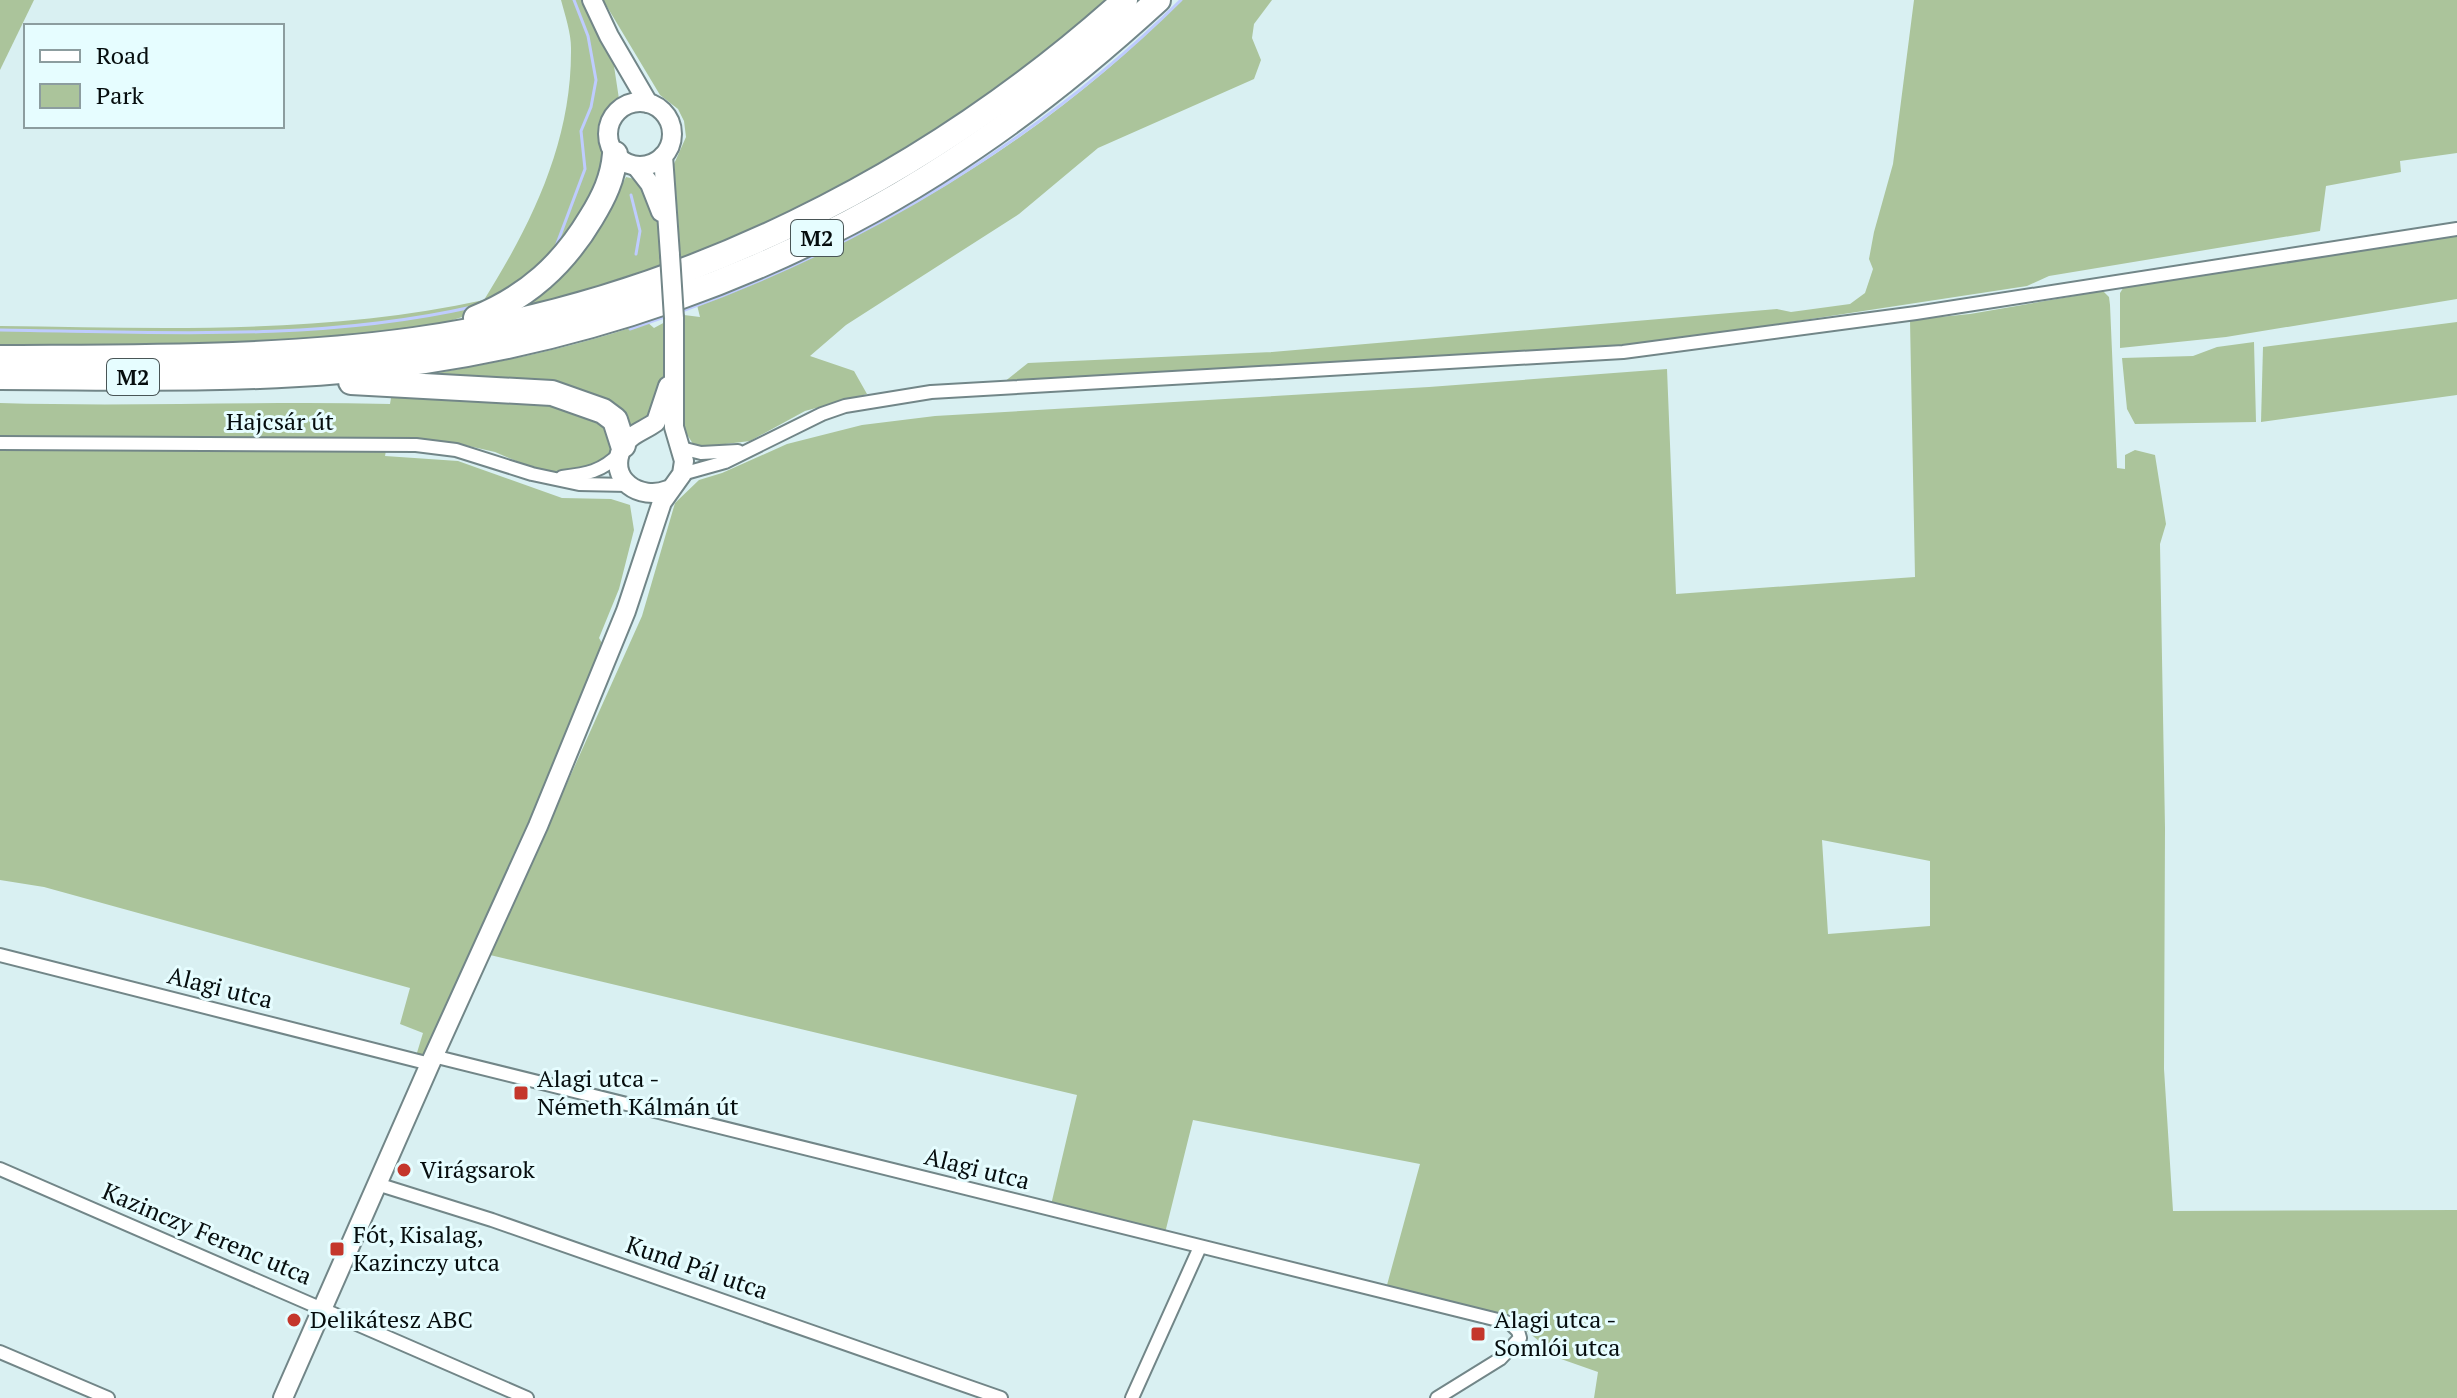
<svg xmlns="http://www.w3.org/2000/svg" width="2457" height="1398" font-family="'PT Serif',serif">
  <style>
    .green { fill: #abc49b; fill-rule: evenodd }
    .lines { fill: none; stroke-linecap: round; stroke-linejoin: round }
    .stream { stroke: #beccfe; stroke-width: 3 }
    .street-casing { stroke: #728688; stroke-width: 16 }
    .secondary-casing { stroke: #728688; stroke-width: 22 }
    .highway-casing { stroke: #728688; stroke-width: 28 }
    .street { stroke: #fff; stroke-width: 12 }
    .secondary { stroke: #fff; stroke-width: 18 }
    .highway { stroke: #fff; stroke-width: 24 }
    .secondary-bridge-casing { stroke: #728688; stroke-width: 22; stroke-linecap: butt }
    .secondary-bridge { stroke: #fff; stroke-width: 18 }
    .poi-dot { fill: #c4372c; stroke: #e6fdff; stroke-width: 3 }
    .labels { text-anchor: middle; stroke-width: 6; stroke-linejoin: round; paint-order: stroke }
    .shield { fill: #e6fdff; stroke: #495556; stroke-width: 2 }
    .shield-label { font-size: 22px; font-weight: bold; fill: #060d0e }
    .street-label { font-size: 24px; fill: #060d0e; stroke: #e6fdff }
    .poi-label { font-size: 24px; fill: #060d0e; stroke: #e6fdff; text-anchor: start }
  </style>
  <rect width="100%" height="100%" fill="#d9f0f2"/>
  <g class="green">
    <path d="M0,0H34L0,70Z"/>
    <path d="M561,0H588L614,66L619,99C606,118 596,134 608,157L570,244L484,310L412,333L207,350L0,351V326C162,328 325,335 484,300C532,223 572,142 571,48C571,33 565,15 561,0Z"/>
    <path d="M603,0H1115L1025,78L879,171L681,262L674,164L686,137L684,121L678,109L660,95Z"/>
    <path d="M1182,0H1272L1254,24L1252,38L1261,60L1254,79L1098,148L1019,214L846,325L810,356L854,371L867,394L805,411L750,441L701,447L693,444L683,428L684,315L700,317L697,305C732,294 765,278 798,263C910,212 1017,147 1111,66C1135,45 1159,22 1182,0Z"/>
    <path d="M1914,0H2457V153L2400,161L2401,172L2326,186L2320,231L2049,276L2027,286L1620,348L999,386L1028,363L1272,352L1777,309L1791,312L1850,304L1865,293L1873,269L1869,259L1874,232L1893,164Z"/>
    <path d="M626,177L643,181L660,222L665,269L498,319C511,312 525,306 537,298C578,269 604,220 626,177Z"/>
    <path d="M2457,235V299L2226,337L2120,348V293L2125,285Z"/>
    <path d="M2103,291L2109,297L2110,305L2117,468L2125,469V455L2135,450L2155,455L2166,524L2160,544L2165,828L2164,1069L2173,1211L2457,1210V1398H1594L1598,1372L1561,1359L1511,1318L1387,1285L1420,1164L1193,1120L1165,1233L1051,1205L1077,1095L490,955L642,616L675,503L699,480L722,473L787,444L862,425L935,416L1429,387L1667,369L1676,594L1915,577L1910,320L1970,314ZM1822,840L1930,861V926L1828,934Z"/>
    <path d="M667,321L668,361L659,413L632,429L618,415L408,378C489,364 569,350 647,322L654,328Z"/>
    <path d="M2457,322V395L2261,422L2263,347Z"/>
    <path d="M2254,342L2256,422L2135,424L2127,409L2122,358L2193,356L2217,347Z"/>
    <path d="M391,398C437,397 562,394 598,420C604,424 609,432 614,438L612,456L605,463L559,473L535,469L495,452L460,444L388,440L385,456L458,461L562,498L611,499L630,505L634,530L619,589L599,638L605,648L428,1055L416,1056L423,1033L400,1024L410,988L44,887L0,880V403C130,407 260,401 390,404Z"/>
  </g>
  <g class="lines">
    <g class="stream">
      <path d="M631,195L640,231L636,254"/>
      <path d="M555,249L585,169L581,131L591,107L596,80L588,36L574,0"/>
      <path d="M682,311C867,244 1041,139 1181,0"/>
      <path d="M630,329L667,316"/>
      <path d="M0,330C157,332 317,342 472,307"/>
    </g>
    <g class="street-casing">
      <g id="street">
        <path d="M0,443L416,445L456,450L532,474L579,484L628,485"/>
        <path d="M681,448L701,453L738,451"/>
        <path d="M682,474L725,462L822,414L845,406L931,392L1623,352L1916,313L2457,229"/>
        <path d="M562,477C586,474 602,472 620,453"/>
        <path d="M0,955L430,1064"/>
        <path d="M433,1056L1510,1323L1518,1331L1520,1338L1500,1359L1437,1398"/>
        <path d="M0,1169L527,1398"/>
        <path d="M377,1184L492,1220L1001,1398"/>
        <path d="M0,1352L108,1398"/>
        <path d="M1132,1398L1200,1247"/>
      </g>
    </g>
    <g class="secondary-casing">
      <g id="secondary">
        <path d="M592,0L609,36L648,103"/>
        <circle cx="640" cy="134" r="32"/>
        <path d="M663,156L670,255"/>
        <path d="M636,166L650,184L661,212"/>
        <path d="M668,386L656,422C644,431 629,434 622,448C607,480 640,501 668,490"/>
        <path d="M283,1398L430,1064L538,826L626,611L662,502L682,474L684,461L674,427V318"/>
      </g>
    </g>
    <g class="highway-casing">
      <g id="highway">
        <path d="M476,318C527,297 563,265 591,218C604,197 613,178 615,154"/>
        <path d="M0,358C138,357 277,359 414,340C680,302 926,179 1125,0"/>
        <path d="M0,377C113,377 227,381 340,371C565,352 790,274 976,146C1041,102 1100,53 1158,0"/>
        <path d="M351,382L552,393L603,411L615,420L623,445"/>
      </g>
    </g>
    <use href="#street" class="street"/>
    <use href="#secondary" class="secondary"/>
    <use href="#highway" class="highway"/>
    <g class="secondary-bridge-casing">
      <path id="secondary-bridge" d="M670,255L674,318"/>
    </g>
    <use href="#secondary-bridge" class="secondary-bridge"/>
  </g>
  <g class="poi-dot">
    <rect x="513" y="1085" width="16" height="16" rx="4"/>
    <circle cx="404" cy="1170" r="8"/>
    <rect x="329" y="1241" width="16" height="16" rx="4"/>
    <circle cx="294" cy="1320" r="8"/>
    <rect x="1470" y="1326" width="16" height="16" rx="4"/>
  </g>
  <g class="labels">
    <g class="shield">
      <rect x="791" y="220" width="52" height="36" rx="6"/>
      <rect x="107" y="359" width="52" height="36" rx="6"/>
    </g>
    <g class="shield-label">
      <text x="817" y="246">M2</text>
      <text x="133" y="385">M2</text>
    </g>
    <g class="street-label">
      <text x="280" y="430">Hajcsár út</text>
      <text transform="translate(220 988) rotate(14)" y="8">Alagi utca</text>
      <text transform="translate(977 1169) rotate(14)" y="8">Alagi utca</text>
      <text transform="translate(207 1234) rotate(23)" y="8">Kazinczy Ferenc utca</text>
      <text transform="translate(697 1268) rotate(19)" y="8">Kund Pál utca</text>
    </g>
    <g class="poi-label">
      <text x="537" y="1087">Alagi utca -<tspan x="537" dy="28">Németh Kálmán út</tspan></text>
      <text x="420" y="1178">Virágsarok</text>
      <text x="353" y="1243">Fót, Kisalag,<tspan x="353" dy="28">Kazinczy utca</tspan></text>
      <text x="310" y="1328">Delikátesz ABC</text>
      <text x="1494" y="1328">Alagi utca -<tspan x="1494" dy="28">Somlói utca</tspan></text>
    </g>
  </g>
  <rect x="24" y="24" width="260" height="104" fill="#e6fdff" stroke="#8c9d9f" stroke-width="2"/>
  <rect x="40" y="50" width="40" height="12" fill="#ffffff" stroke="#8c9d9f" stroke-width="2"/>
  <text x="96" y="64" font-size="24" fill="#060d0e">Road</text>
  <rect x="40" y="84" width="40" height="24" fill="#abc49b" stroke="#8c9d9f" stroke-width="2"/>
  <text x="96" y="104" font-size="24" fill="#060d0e">Park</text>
</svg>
